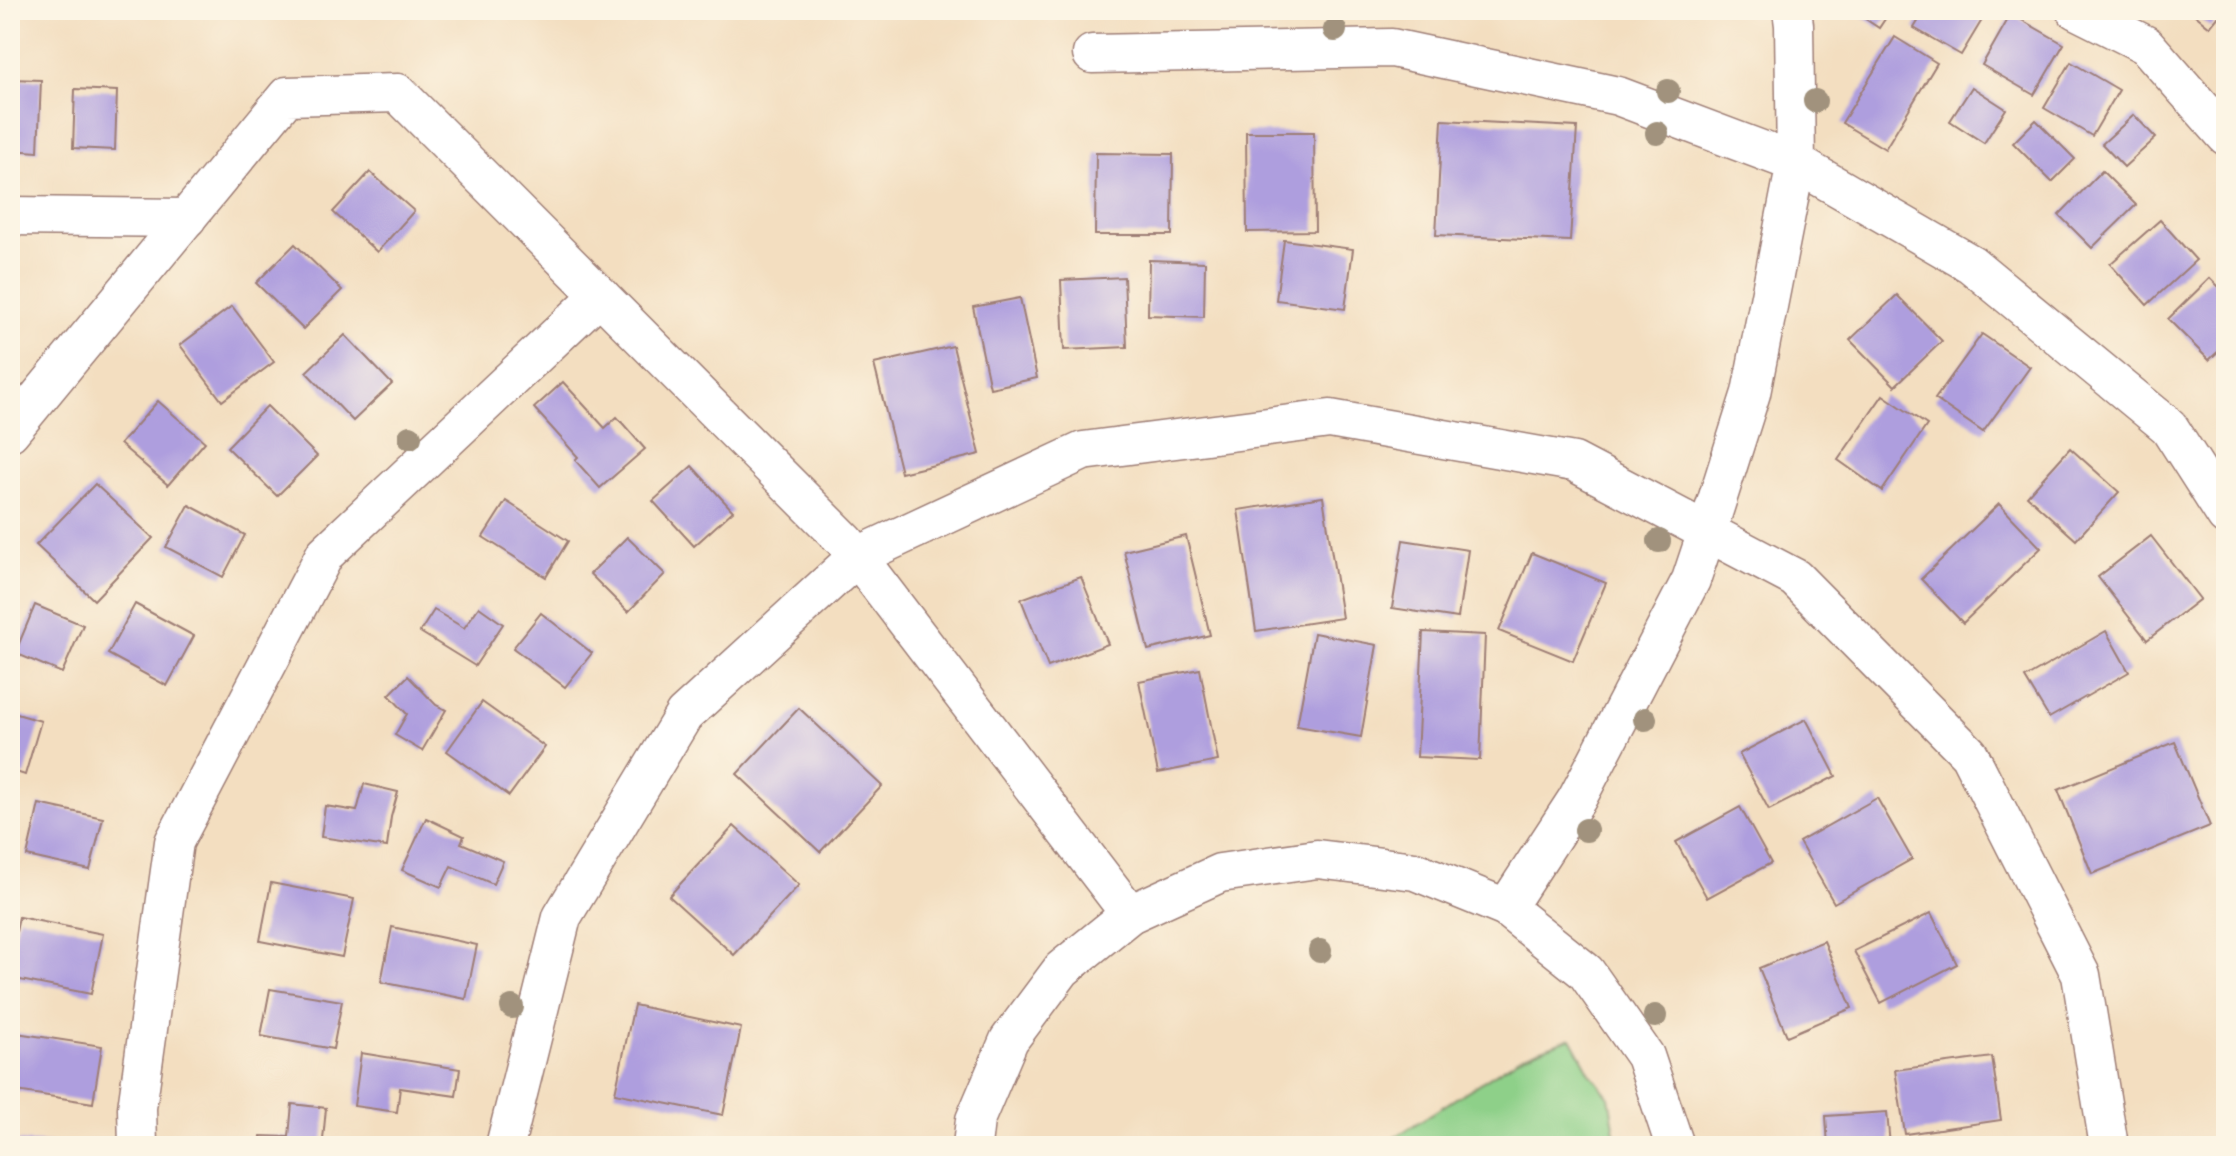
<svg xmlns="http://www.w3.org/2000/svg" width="2236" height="1156" font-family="Dekko,sans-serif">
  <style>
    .green { fill: #8ed089; stroke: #6c785a; stroke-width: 2 }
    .building { fill: #ae9ede }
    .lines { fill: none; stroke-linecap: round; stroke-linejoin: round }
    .street-casing { stroke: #9e7e76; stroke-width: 41 }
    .street { stroke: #fff; stroke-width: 38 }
    .tree { fill: #a1927d }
  </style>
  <rect width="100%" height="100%" fill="#fcf5e5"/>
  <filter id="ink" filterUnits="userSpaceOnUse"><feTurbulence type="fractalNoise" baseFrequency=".0125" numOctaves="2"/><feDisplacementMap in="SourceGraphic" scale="16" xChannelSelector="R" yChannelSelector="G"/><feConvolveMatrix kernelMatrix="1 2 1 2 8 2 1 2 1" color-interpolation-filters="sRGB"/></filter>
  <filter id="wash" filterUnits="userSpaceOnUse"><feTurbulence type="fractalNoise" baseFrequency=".006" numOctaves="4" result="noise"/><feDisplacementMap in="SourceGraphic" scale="32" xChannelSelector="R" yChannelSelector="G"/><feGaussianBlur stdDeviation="1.8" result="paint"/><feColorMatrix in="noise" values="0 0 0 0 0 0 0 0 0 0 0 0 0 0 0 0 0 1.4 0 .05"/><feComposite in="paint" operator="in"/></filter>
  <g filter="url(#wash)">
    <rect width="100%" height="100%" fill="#f3dec0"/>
    <path class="green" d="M1571,1038L1590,1073L1609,1097L1616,1138L1602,1146H1385L1384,1144L1521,1057Z"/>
    <g id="blocks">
      <g class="building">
        <path d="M1852,10H1891L1879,28Z"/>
        <path d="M1925,10H1988L1961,55L1914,28Z"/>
        <path d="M2189,10H2224L2210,27Z"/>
        <path d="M2011,14L2064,44L2034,95L1982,65Z"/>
        <path d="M1895,37L1937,63L1885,149L1842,123Z"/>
        <path d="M2071,62L2119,90L2092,136L2044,108Z"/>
        <path d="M10,79L41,80L38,152L10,150Z"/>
        <path d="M1972,87L2006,109L1984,143L1950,121Z"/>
        <path d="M75,89L117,91L115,150L73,148Z"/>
        <path d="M2134,115L2156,138L2124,167L2102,144Z"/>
        <path d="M1442,120L1577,127L1570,241L1436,235Z"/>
        <path d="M2036,120L2075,159L2052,182L2013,143Z"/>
        <path d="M1246,132H1314L1315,231L1247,232Z"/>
        <path d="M1096,153L1173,154L1172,235H1095Z"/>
        <path d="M2102,171L2136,205L2092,248L2059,215Z"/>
        <path d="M370,172L414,211L377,252L333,212Z"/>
        <path d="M2160,220L2196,260L2147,305L2110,264Z"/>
        <path d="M1284,240L1353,249L1345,309L1276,300Z"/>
        <path d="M295,244L342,290L303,329L256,283Z"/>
        <path d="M1149,260L1205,262L1204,317L1148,315Z"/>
        <path d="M1124,277L1127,347L1064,350L1061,280Z"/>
        <path d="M2210,278L2226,294V344L2209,360L2168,319Z"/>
        <path d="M1897,295L1942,341L1895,386L1850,340Z"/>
        <path d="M1020,298L1037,378L990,388L973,307Z"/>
        <path d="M232,306L274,362L222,401L180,345Z"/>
        <path d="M1982,334L2030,367L1983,432L1935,399Z"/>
        <path d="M345,335L392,384L353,421L306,372Z"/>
        <path d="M953,346L980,454L901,473L874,364Z"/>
        <path d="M563,382L605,428L617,417L645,449L600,488L575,460L578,457L534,408Z"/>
        <path d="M1883,395L1927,425L1882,491L1838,460Z"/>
        <path d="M158,401L205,442L168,485L120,444Z"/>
        <path d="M267,406L317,456L277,496L227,447Z"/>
        <path d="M2070,448L2119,492L2076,540L2027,496Z"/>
        <path d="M692,466L733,511L694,546L653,501Z"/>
        <path d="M95,484L153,538L94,600L36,545Z"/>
        <path d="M1323,497L1342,618L1256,631L1238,510Z"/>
        <path d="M506,501L568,541L546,577L483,537Z"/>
        <path d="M1999,504L2041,548L1963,623L1921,579Z"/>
        <path d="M189,505L245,535L223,577L166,547Z"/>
        <path d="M1186,536L1210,635L1148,650L1124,551Z"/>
        <path d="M2151,536L2200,599L2147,640L2098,577Z"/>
        <path d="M627,537L665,574L628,612L590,574Z"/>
        <path d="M1403,540L1468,550L1458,618L1392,608Z"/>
        <path d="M1532,553L1606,583L1573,661L1499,631Z"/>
        <path d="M1081,577L1108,644L1048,667L1021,599Z"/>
        <path d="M135,604L194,636L167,686L108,654Z"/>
        <path d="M35,605L83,625L62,673L15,653Z"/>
        <path d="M479,607L503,624L475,666L420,632L434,610L464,628Z"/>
        <path d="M541,613L592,653L565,687L513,648Z"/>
        <path d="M2106,631L2129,672L2049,718L2025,678Z"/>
        <path d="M1423,632L1485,635L1480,760L1417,757Z"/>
        <path d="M1314,633L1377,645L1361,737L1297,726Z"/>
        <path d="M1200,669L1218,761L1158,773L1139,681Z"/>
        <path d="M408,676L436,705L446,710L422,751L395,735L407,714L389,695Z"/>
        <path d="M482,702L545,747L509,796L447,751Z"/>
        <path d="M799,708L882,786L820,852L737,774Z"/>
        <path d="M10,712L41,721L25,775L10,770Z"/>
        <path d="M1806,719L1836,776L1769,810L1739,754Z"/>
        <path d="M2175,742L2210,826L2092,874L2058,790Z"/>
        <path d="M364,784L398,792L391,817L387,847L321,837L325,806L357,811Z"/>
        <path d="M1877,798L1912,859L1834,903L1799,842Z"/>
        <path d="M39,804L103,818L90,870L27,856Z"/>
        <path d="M1740,807L1771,863L1707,898L1676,842Z"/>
        <path d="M426,818L464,836L461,843L503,861L493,884L451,866L441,887L402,870Z"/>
        <path d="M734,826L799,885L734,955L669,896Z"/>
        <path d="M271,883L354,899L342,957L260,941Z"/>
        <path d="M1931,913L1957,964L1881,1003L1854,951Z"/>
        <path d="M19,917L103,934L91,994L10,978V961Z"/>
        <path d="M392,927L477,945L466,999L381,982Z"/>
        <path d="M1824,941L1852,1008L1787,1036L1759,968Z"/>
        <path d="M270,989L342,1001L333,1049L261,1036Z"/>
        <path d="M634,1005L741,1028L723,1115L615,1093Z"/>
        <path d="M10,1032L102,1046L93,1103L10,1090Z"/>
        <path d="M361,1053L460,1069L456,1096L400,1088L397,1112L354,1106Z"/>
        <path d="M1992,1057L2001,1120L1905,1134L1895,1070Z"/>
        <path d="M292,1104L326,1108L323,1140H331V1146H260L261,1136L289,1137Z"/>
        <path d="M1887,1112L1890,1146H1828L1826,1116Z"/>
        <path d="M10,1141L51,1143V1146H10Z"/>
      </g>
    </g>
  </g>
  <g filter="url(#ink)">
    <use href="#blocks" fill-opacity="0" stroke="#9e7e76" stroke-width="2"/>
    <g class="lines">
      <g class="street-casing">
        <g id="street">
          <path d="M2076,10L2146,45L2226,136"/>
          <path d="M1092,54L1392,48L1618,96L1796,163L1971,264L2169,427L2226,516"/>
          <path d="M10,216L187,218"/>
          <path d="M10,432L287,96L398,93L846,542L1130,914"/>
          <path d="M1506,908L1577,799L1691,580L1707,532L1751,393L1796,163L1794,25L1792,10"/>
          <path d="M138,1146L137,1108L174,842L325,554L600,295"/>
          <path d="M505,1146L562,917L684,715L858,556L1083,451L1330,419L1574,462L1795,578L1969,754L2081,975L2109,1146"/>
          <path d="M972,1146L975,1120L1009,1040L1062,969L1130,914L1220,873L1317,859L1415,871L1506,908L1586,972L1645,1056L1675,1146"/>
        </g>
      </g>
      <use href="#street" class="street"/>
    </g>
    <g class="tree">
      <circle cx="1335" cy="30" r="12"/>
      <circle cx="1668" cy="91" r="12"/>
      <circle cx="1815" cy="101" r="12"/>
      <circle cx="1657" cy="133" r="12"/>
      <circle cx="410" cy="437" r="12"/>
      <circle cx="1659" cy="541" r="12"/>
      <circle cx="1645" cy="719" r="12"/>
      <circle cx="1586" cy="830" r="12"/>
      <circle cx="1320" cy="951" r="12"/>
      <circle cx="512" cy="1007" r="12"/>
      <circle cx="1655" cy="1016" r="12"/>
    </g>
  </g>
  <rect width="2236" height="1156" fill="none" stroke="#fcf5e5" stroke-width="40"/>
</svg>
